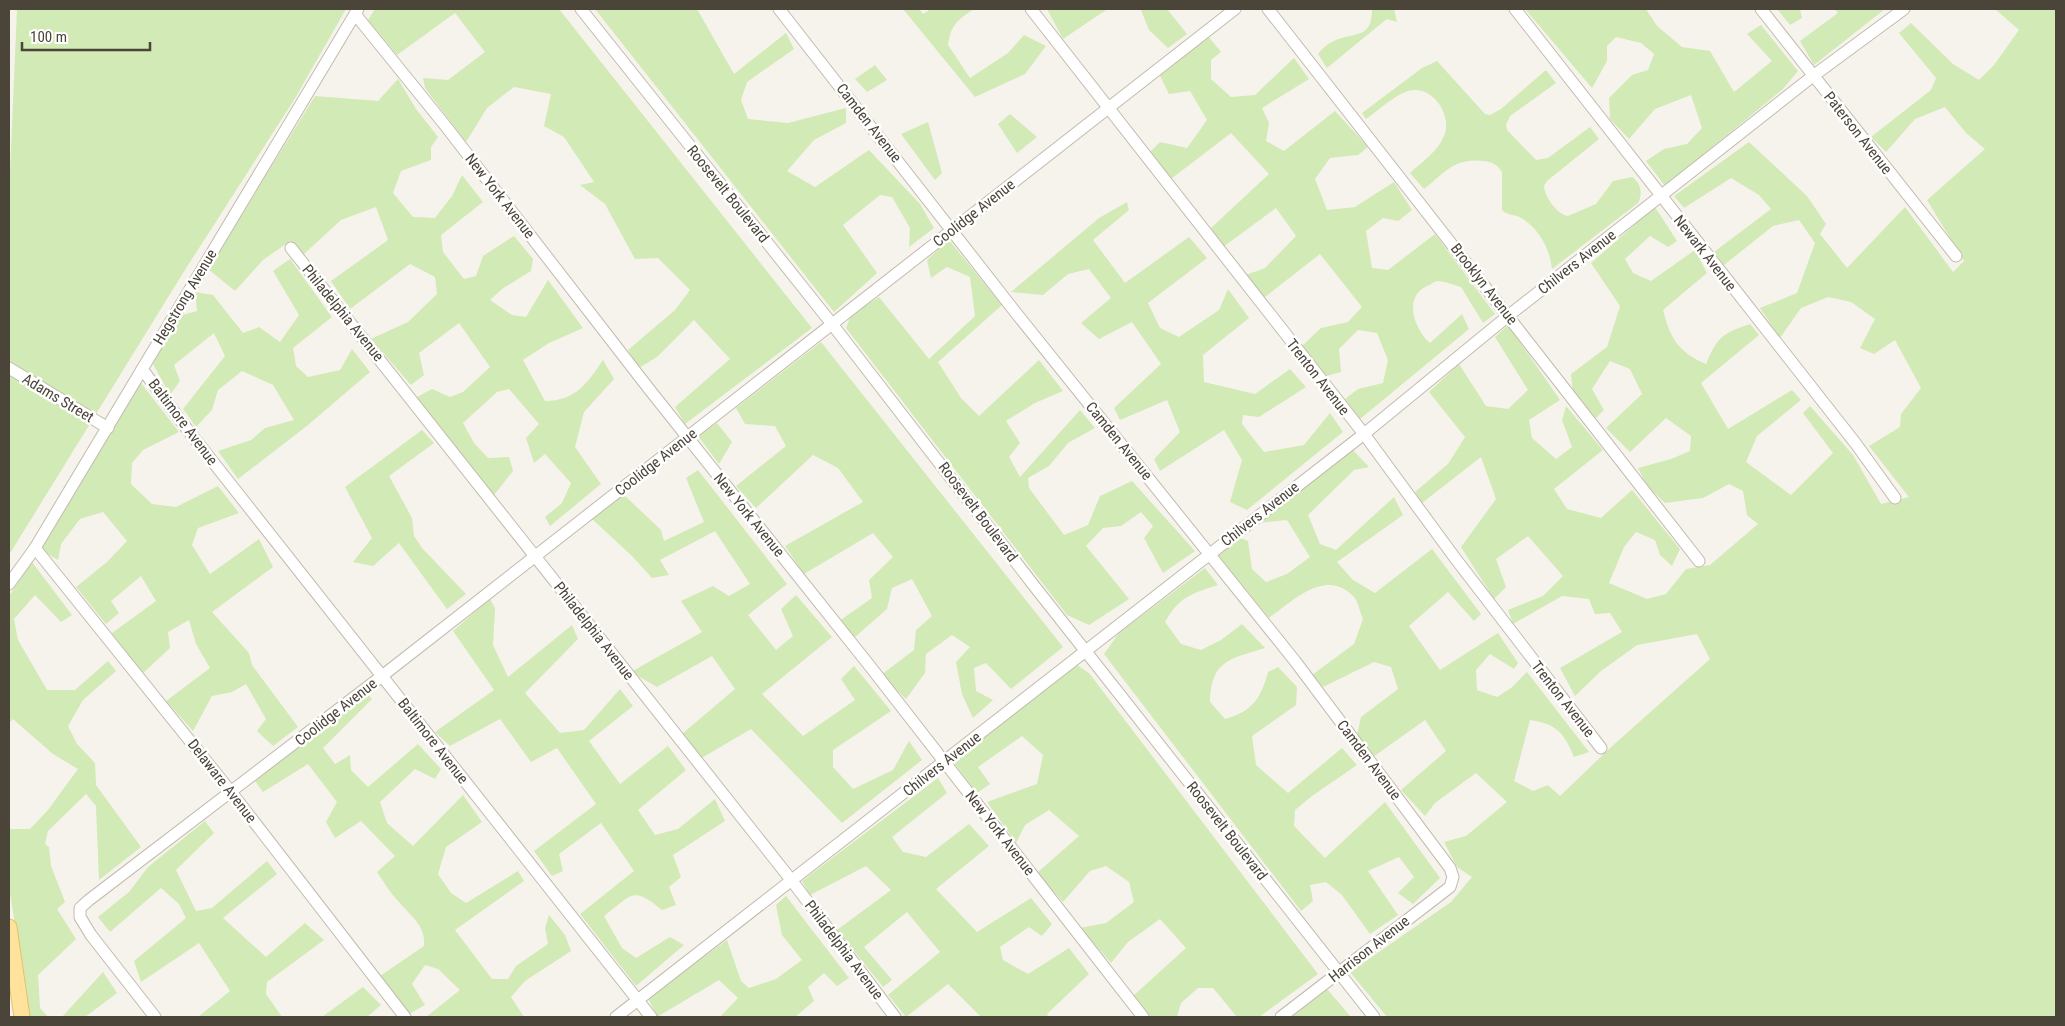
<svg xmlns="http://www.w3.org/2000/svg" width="2065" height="1026" font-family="'Roboto Condensed',sans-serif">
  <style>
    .green { fill: #d2eab5 }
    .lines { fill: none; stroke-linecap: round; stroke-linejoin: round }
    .minor-casing { stroke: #c2bbae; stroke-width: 13 }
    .major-casing { stroke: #e6c16a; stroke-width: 17 }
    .minor { stroke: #fff; stroke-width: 11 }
    .major { stroke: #ffe39c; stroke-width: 15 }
    .labels { text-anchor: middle; stroke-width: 5; stroke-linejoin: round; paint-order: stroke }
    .street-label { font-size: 15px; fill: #4b4439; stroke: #fff }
  </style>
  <rect width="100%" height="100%" fill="#f6f3ec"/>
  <g class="green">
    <path d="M17,9H346L294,100L183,273L9,555V195Z"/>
    <path d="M375,9H559L812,328L685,424L675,407L730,359L694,320L657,357L639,368L628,350L675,310L690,290L658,258L635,259L605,204L580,185L594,182L564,137L544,126L551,94L514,87L487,108L466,142L425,88L423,78L448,80L485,52L455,13L397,55L368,20Z"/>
    <path d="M595,9H697L734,74L786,33L794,49L747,82L741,100L748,119L788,123L846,108V123L814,140L787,171L815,187L869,150L920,204L934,228L909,247L910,228L892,197L880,195L843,225L877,273L834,312Z"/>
    <path d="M903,9H919L923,14L931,9H974C957,20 951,25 948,45L970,78L1008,53L1024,35L1046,46L1025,74L975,97Z"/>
    <path d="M1047,9H1113L1106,10L1063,39Z"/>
    <path d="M1138,9H1167L1187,34L1168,48L1149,30L1141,10Z"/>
    <path d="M1372,9H1394L1397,22L1387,19L1383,22L1327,68L1318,54C1323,48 1327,44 1334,41C1355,31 1372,40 1372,9Z"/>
    <path d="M1525,9H1646L1657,26L1682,47L1710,51L1734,92L1772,61L1747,34L1761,25L1798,71L1783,89L1665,186L1646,161L1664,149L1687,144L1702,128L1691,95L1655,109L1629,139L1610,119L1609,98L1632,75L1648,70L1654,54L1641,43L1616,37L1607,46V61L1592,88Z"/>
    <path d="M1777,9H1800L1802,18L1790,25Z"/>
    <path d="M1835,9H1885L1814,65L1800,41L1838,13Z"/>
    <path d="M1995,9H2056V1017H1387L1350,972L1451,902L1472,877L1457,867L1444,842L1466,836L1507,802L1476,773L1435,803L1425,816L1401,790L1446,751L1425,720L1373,757L1357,735L1361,717L1398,689L1391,667L1374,662L1323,687L1312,675L1354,644L1363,619C1360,612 1358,602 1354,597C1326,567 1293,601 1269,618L1217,554L1238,537L1248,541L1252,569L1266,582L1287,574L1310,557L1287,520L1258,523L1351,448L1369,467L1354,470L1308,515L1320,544L1336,550L1394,497L1403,515L1337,562L1353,580L1375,593L1432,549L1481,614L1474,621L1448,592L1409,626L1440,670L1498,633L1518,663L1514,669L1490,654L1476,670L1477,690L1497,697L1511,688L1527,672L1589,752L1574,757C1564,732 1556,724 1530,720L1514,781L1533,791L1548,785L1560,796L1610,748L1710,659L1697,634L1637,645L1601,671L1575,696L1560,668L1622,632L1610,613L1595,614L1589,599L1562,596L1513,624L1508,610L1543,596L1563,576L1528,536L1496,559L1506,587L1494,599L1461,547L1496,499L1481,457L1422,503L1415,492L1448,464L1465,437L1429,392L1459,364L1486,406L1508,409L1528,390L1495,337L1508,325L1560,400L1529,420L1532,438L1556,459L1572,447L1562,420L1566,406L1603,450L1554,489L1567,509L1601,518L1632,490L1680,549L1672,566L1660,555L1655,540L1636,532L1624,547L1609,583L1647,599L1666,594L1686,569L1710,565L1758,524L1747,515L1743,491L1729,484L1703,498L1665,503L1647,486L1638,468L1671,459L1690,451L1691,436L1666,418L1630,452L1606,428L1642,394L1630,369L1610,361L1592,389L1604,410L1596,418L1573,393L1571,374L1607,347L1620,306L1591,263L1655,207L1677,241L1668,247L1650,236L1625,259L1633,273L1651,281L1695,250L1707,273L1663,310C1671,339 1677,351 1706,364C1717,337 1723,333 1750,324L1759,335L1701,383L1728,429L1792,390L1801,400L1757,436L1746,462L1791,495L1833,453L1803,413L1810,406L1853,455L1881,504L1909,497L1869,446L1900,427L1901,414L1921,388L1895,340L1874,354L1860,348L1875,319L1851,302L1828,297L1801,308L1780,338L1760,308L1797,293L1815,243L1799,220L1773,226L1724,265L1714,252L1771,209L1759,195L1731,178L1684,208L1674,196L1749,142L1807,196L1826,224L1820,234L1847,268L1905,207L1953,272L1964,261L1927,200L1985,149L1966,133L1945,107L1915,119L1886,152L1871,137L1931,90L1936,78L1899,33L1911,23L1953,64L1979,80L1994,65L2019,30Z"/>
    <path d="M1208,36L1221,52L1211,60V79L1231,97L1255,95L1294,58L1309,79L1262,108L1269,123L1266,141L1284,151L1335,111L1368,147L1358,155L1330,158L1315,179L1327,210L1355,207L1394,182L1412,210L1398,221L1383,218L1366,231L1372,268L1388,270L1435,234L1495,314L1483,323L1461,287C1454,285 1444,281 1437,281C1434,282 1430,285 1427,286C1403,297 1414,329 1430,343L1462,314L1469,329L1360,419L1345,399L1358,389L1383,383L1388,360L1377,333L1358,330L1339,349L1341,372L1326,376L1301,347L1321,328L1348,322L1362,307L1320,254L1265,297L1246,275L1265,268L1296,236L1276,208L1223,247L1211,228L1269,174L1231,133L1171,179L1148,154L1160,142L1187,148L1207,120L1190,91L1169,94L1160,76Z"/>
    <path d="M1437,61L1485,114L1490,115L1501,109L1546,70L1556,83L1510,116L1506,125L1507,130L1536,160L1548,158L1590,127L1599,139L1547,181L1544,186C1545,198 1557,214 1568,216L1596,204L1613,181L1632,177C1641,183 1643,194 1638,203L1552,269C1550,250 1540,230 1523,219C1516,214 1508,216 1502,210V172C1497,164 1492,162 1483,161C1455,157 1444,173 1424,189L1410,173C1422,162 1438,151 1444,136C1453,115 1432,84 1408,91C1393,96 1379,110 1366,119L1362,113L1422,68Z"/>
    <path d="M875,65L887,80L867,92L855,79Z"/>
    <path d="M398,79L416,109L438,137L431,147V160L401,171L393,193L413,217L435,218L452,196L462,175L483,202L441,235L443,252L464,279L476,276L483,256L514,236L533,259L531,271L502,289L490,300L512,315L526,317L548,280L583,328L549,343L523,360L545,401C576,401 588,382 603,360L614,379L584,412L575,447L601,484L550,526L545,517L562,503L571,483L545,454L534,463L526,438L539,424L509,389L497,392L463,423L474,443L488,458L509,457L513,471L494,495L417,397L432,389L450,397L463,392L490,367L459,323L419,353L424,375L411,385L371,339L408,322L437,294L435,277L410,264L350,309L331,281L388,240L376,207L341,220L304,254L290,241L263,260L235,291L208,269L315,96L378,101Z"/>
    <path d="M1010,114L1037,137L1017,153L998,124Z"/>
    <path d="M928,122L942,173L935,180L901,134Z"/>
    <path d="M1127,202L1129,210L1093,240L1125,283L1189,237L1207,258L1148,303L1160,328L1179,337L1219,310L1228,289L1249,318L1203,355L1204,382L1255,394L1290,369L1306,387L1259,417L1243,415L1242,424L1264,452L1304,445L1330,413L1343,432L1247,510L1230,502L1242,460L1224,430L1160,471L1154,459L1180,432L1167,400L1120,420L1114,408L1161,364L1132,322L1099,339L1081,323L1111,298L1089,269L1068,274L1043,295L1011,292L1099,218Z"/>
    <path d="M949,240L1002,305L938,362L961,398L979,416L1039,360L1063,391L1035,403L1006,421L1020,443L1009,457L1020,477L1080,410L1095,428L1068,443L1049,466L1028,478L1029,488L1064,535L1088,525L1100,496L1132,481L1195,551L1163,573L1144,538L1153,526L1141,512L1121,526L1103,528L1086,546L1129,599L1089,625L1067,615L846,328L851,315L879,297L929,359L975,316L970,277L947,267L931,278L927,260Z"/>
    <path d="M290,259L332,317L293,348L296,366L308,377L340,370L352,349L370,372L308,425L238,479L218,451L251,440L265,428L294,420L273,385L242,371L218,390L212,410L196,427L183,409L225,356L214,333L174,365L180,381L170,395L153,364L178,316L197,311L195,292L213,295L243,333L259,327L280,342L299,315L273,271Z"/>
    <path d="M821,342L1063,647L1011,689L986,663L974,668L976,691L993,700L973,718L962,694L956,662L970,647L952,635L926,654L925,673L906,699L881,675L914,650L916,630L932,616L912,579L892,588L887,609L855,637L838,622L872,598L869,580L893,557L873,533L804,574L785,546L863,502L838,468L813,455L756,508L736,486L786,446L775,426L745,424L736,408Z"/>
    <path d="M141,383L179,432L143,450L132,463L131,484L152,504L176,507L218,486L239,513L198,528L192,545L210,574L259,539L273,567L212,612L249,653L252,665L298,727L273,746L257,731L266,719L246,684L232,692L212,696L193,731L166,701L210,668L196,644L189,620L168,632L170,648L142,674L112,633L156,601L141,576L111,601L119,613L106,624L76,587L107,562L127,541L103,512L80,519L61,544L58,560L38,548Z"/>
    <path d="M717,423L732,442L719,464L698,436Z"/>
    <path d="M422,430L434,443L389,476L412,518L414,536L422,548L466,594L447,609L399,543L373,566L353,562L372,538L345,487Z"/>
    <path d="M698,470L787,584L748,615L776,650L793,636L781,609L796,595L832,637L762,694L803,736L855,700L841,679L854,666L891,711L833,750V767L853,789L893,770L909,741L922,760L842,823L751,729L700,759L682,734L735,689L712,656L657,687L631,672L702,632L681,601L713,586L729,596L750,584L715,531L660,560L669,575L652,578L632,556L592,519L623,494L661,530L664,541L704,522L686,478Z"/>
    <path d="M32,562L72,615L61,622L35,595L14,619L18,640L47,690H75L108,661L116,671L83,700L68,726L77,744L95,763L96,785L141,847L99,880L96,806L86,794L48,831L45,844L49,847L51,866L65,902L57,909L76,939L38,975L40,1008L48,1017H29L9,886V829H30L48,810L78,769L53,754L13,719L9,723V596Z"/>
    <path d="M1205,568L1218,585C1191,594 1180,596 1165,622L1181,644L1201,650L1221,640L1242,624L1265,648C1230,659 1211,660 1210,702L1225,719C1252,712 1261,698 1268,672L1278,667L1297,687L1296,705L1252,736L1256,765L1288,793L1342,748L1357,765L1312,796L1295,810L1294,826L1325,858L1385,802L1440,878L1413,904L1398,893L1414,877L1399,857L1368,871L1398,915L1370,934L1342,895L1326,882L1310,885L1313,901L1301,911L1104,654L1119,633Z"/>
    <path d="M490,599L495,608L493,645L508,677L572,625L578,639L525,693L560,733L584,730L620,689L633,706L589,741L620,784L668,746L686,770L638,810L655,835L678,829L715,799L725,821L673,855L681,877L669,887L676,905L662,910C632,885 632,895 604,916L622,948L636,958L670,937L684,945L636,986L580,914L634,871L601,823L559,854L563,871L552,876L534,851L596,804L557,748L531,762L500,719L450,746L435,732L494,690L453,631Z"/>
    <path d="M1077,665L1089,673L1318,974L1259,1017H1237L1213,988H1198L1181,1003L1177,1017H1150L1133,996L1186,948L1160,919L1128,942L1111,963L1080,928L1106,923L1134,902L1129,882L1106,866L1090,871L1063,902L1037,873L1079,836L1049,810L1025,825L1016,843L987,802L1037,784L1043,755L1022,736L978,767L990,784L977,793L952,760Z"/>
    <path d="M367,693L372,699L323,748L335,764L350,755L351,770L368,787L418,744L441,769L435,779L415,769L380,802L387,823L413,846L463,795L482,822L446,847L438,874L451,893L466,903L518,871L524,881L455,930L492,979H508L516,966L548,944L545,928L549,915L565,935L571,951L525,981L511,997L524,1017H426L460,990L438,969L425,965L412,984L425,1005L409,1014L380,976L424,946C426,926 411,916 399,902C390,893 384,882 377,872L395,856L361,821L335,838L326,822L337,802L308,764L263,792L255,781Z"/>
    <path d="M938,778L947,793L892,837L903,852L926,857L969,824L989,846L936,889L977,932L1031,898L1052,924L1042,936L1029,927L1000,947L1003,960L1028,974L1069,948L1089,974L1047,1014L1049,1017H979L980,1016L948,984L906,1017L888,995L940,952L907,912L864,947L892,980L883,987L837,930L891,890L866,866L810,895L802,881Z"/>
    <path d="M205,821L214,833L176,870L196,911L212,908L267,861L277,874L223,918L266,957L305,923L324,940L267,982L266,994L282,1017H198L230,991L199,943L141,982L134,961L186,918L179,904L161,888L110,932L98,917L129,892L148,867Z"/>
    <path d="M786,896L849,978L837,986L824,973L808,987L814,1001L795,1017H720L738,998L719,980L657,1017L648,998L727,940L741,981L749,988L776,979L802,960L782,935L776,905Z"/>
    <path d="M103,972L117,993L85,1017H62Z"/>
    <path d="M363,987L381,1005L367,1017H322Z"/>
    <path d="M1327,989L1351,1017H1291Z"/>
  </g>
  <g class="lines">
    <g class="minor-casing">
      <g id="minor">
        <path d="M581,9L832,324L1035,587L1374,1017"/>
        <path d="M779,9L1016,313L1295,661L1450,868L1453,877L1450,887L1281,1017"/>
        <path d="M1031,9L1364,434L1455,558L1601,748"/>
        <path d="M1268,9L1699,561"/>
        <path d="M1515,9L1856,444L1895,498"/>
        <path d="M1761,9L1956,256"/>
        <path d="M355,14L444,124L649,389L869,665L1143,1017"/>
        <path d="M291,248L792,881L895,1017"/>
        <path d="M9,368L108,428"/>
        <path d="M142,369L187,429L651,1017"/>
        <path d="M35,548L231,792L405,1017"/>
        <path d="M9,584L35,548L358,9"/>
        <path d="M155,1017L91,935L80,917V908L89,900L382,676L1235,9"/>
        <path d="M616,1017L1364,434L1508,316L1813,76L1904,9"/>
      </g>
    </g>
    <g class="major-casing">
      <path id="major" d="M9,927L22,1017"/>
    </g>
    <use href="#minor" class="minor"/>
    <use href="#major" class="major"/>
  </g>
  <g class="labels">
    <g class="street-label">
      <text transform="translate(869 123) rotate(52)" y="5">Camden Avenue</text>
      <text transform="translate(1858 133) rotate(52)" y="5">Paterson Avenue</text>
      <text transform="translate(728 194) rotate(51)" y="5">Roosevelt Boulevard</text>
      <text transform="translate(500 196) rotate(52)" y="5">New York Avenue</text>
      <text transform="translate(974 213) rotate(-38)" y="5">Coolidge Avenue</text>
      <text transform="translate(1705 253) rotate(52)" y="5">Newark Avenue</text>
      <text transform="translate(1577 262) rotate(-38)" y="5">Chilvers Avenue</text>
      <text transform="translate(1484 284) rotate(52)" y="5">Brooklyn Avenue</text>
      <text transform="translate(185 297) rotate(-59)" y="5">Hegstrong Avenue</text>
      <text transform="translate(343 313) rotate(51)" y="5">Philadelphia Avenue</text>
      <text transform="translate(1318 377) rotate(52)" y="5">Trenton Avenue</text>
      <text transform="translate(58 398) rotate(31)" y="5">Adams Street</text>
      <text transform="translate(183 422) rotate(53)" y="5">Baltimore Avenue</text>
      <text transform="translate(1119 441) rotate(51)" y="5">Camden Avenue</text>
      <text transform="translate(656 462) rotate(-38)" y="5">Coolidge Avenue</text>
      <text transform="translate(978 512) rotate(53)" y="5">Roosevelt Boulevard</text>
      <text transform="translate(1260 514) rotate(-38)" y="5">Chilvers Avenue</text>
      <text transform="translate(749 515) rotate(51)" y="5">New York Avenue</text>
      <text transform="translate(594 631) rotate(52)" y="5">Philadelphia Avenue</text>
      <text transform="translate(1563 699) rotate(52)" y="5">Trenton Avenue</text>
      <text transform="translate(336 712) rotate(-38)" y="5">Coolidge Avenue</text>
      <text transform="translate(433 741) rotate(52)" y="5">Baltimore Avenue</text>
      <text transform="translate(1369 760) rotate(53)" y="5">Camden Avenue</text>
      <text transform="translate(942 764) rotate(-38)" y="5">Chilvers Avenue</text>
      <text transform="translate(222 781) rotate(52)" y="5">Delaware Avenue</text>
      <text transform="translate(1227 831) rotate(52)" y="5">Roosevelt Boulevard</text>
      <text transform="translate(1000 833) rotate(52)" y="5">New York Avenue</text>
      <text transform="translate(1369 949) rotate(-38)" y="5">Harrison Avenue</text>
      <text transform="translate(844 950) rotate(53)" y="5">Philadelphia Avenue</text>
    </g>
  </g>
  <rect width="2065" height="1026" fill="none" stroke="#4b4439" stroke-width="20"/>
  <path d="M22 42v8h128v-8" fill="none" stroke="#4b4439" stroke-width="2.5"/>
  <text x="30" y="42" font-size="15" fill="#4b4439" stroke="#ffffff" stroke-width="4" paint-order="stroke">100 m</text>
</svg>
